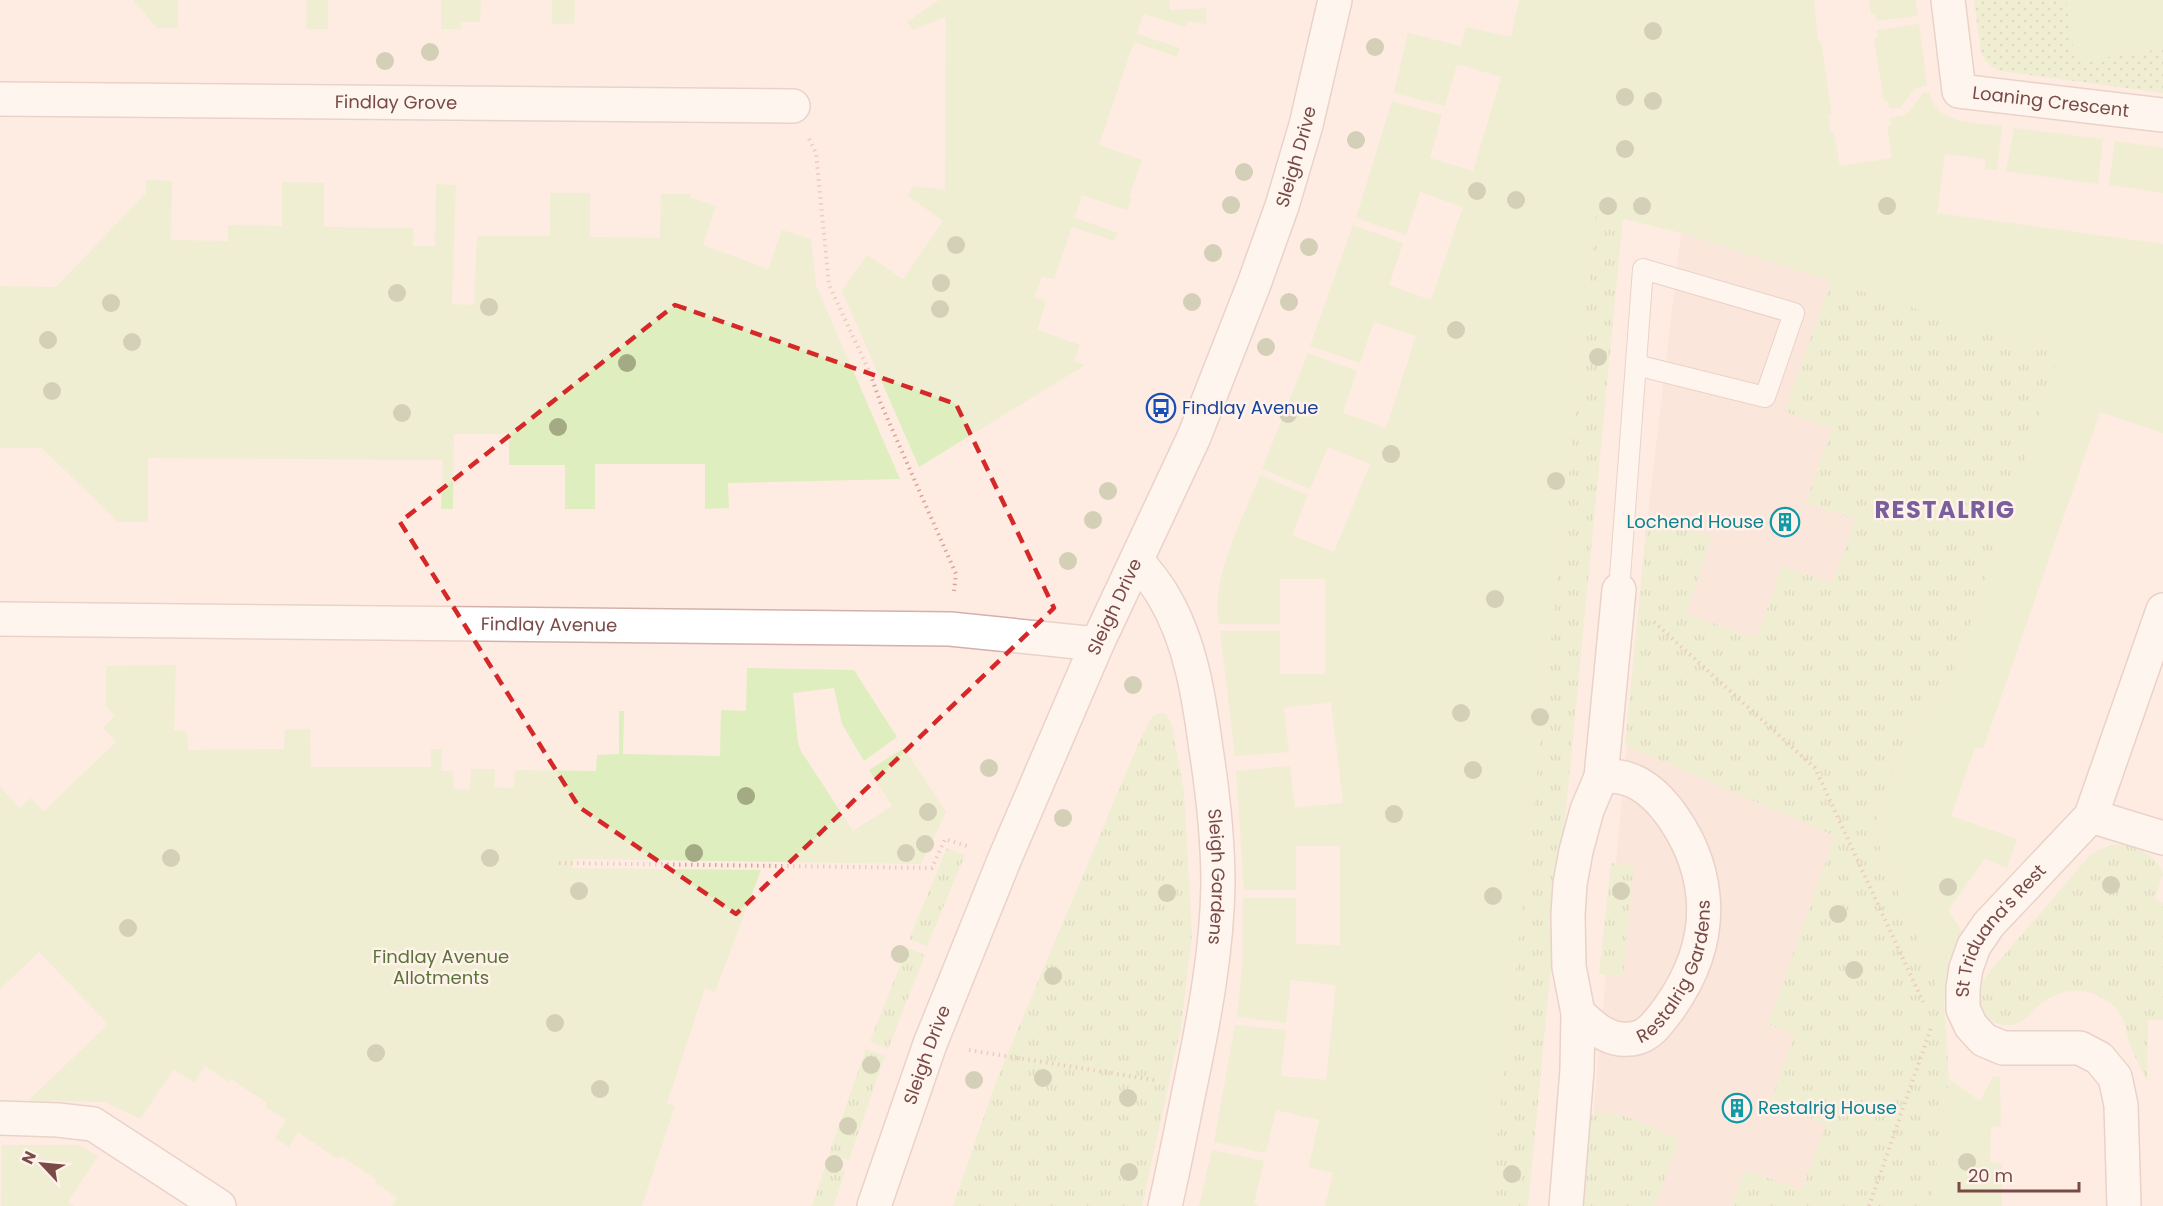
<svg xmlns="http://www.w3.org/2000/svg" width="2163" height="1206" font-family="Poppins,sans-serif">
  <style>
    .residential { fill: #f9ded3 }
    .grass { fill: url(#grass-tufts) }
    .park { fill: url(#park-dots) }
    .garden { fill: #deeebf }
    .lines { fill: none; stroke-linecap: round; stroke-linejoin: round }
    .service-casing { stroke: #d3b1aa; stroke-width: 22 }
    .minor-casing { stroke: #d3b1aa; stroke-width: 36 }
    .tertiary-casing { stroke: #d3b1aa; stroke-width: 36 }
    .path { stroke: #dca29a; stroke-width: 4; stroke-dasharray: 1.5 4.5; stroke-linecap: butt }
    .service { stroke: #fff; stroke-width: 20 }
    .minor { stroke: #fff; stroke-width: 33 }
    .tertiary { stroke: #fff; stroke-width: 33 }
    .tree { fill: #a3aa84 }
    .marked { fill: none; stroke: #d62828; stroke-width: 4.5; stroke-dasharray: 12 8; stroke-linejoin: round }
    .labels { text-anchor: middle; stroke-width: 5; stroke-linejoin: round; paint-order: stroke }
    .street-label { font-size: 18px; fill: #794a46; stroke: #fff2eb }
    .transit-label { font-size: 18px; fill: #164399; stroke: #fff2eb; text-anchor: start }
    .culture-label { font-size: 18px; fill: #0d838f; stroke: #fff2eb; text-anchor: end }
    .park-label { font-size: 18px; fill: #597437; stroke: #fff2eb }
    .district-label { font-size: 24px; font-weight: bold; letter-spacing: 1.5px; fill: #79609d; stroke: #fff2eb }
  </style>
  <defs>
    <pattern id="grass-tufts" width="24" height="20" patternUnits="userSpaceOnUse" patternTransform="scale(1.5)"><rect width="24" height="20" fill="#deeebf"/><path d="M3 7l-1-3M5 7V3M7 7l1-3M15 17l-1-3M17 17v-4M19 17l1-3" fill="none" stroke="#b9c39d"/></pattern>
    <pattern id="park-dots" width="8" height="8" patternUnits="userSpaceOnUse" patternTransform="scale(1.5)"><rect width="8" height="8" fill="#deeebf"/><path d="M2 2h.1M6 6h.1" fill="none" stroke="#b9c39d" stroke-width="1.8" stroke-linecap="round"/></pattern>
  </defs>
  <rect width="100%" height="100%" fill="#feece2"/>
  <path class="residential" d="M1681,233L2060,355L1949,687L1873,830L1944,1003L1928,1206H1585L1646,531Z"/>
  <g class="grass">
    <path d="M1596,211L1623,217L1528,1206H1489L1528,859Z"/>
    <path d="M1831,280L2060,355L1949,687L1912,717L1873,830L1944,1003L1949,1079L1931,1206H1732L1745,1170L1802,1190L1826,1124L1770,1104L1795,1034L1768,1024L1835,836L1625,745L1646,531L1652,524L1669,523L1712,537L1686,614L1757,638L1782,566L1833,583L1855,519L1806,503L1832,428L1785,412Z"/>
    <path d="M1160,713L1166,714L1172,725L1184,791L1192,934L1181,1027L1142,1206H953L997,1079L1142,735L1153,716Z"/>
    <path d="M2122,844C2140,848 2156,855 2163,874L2155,899L2163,903V1020H2148L2147,1082C2142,1070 2135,1058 2130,1045C2124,1025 2126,1012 2104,999C2082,985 2056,990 2037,1007C2029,1015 2023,1023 2011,1025C1993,1028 1973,1010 1978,991C1980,986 1984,980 1987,975L2091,854L2110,845Z"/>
    <path d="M947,848L965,855L927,946L909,939Z"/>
    <path d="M1611,863L1634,866L1623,976L1599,974Z"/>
    <path d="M907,948L925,955L888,1049L870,1041Z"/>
    <path d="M866,1049L885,1056L849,1160L829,1154Z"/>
    <path d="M1598,1112C1626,1112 1654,1129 1679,1139L1655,1206H1575L1589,1118Z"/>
    <path d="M826,1164L845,1171L834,1206H812Z"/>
  </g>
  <path class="park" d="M1974,0H2163V93L2001,71C1991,67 1986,63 1981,53Z"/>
  <g class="garden">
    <path d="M133,0H178V28H157Z"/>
    <path d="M307,0H328V29H306Z"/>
    <path d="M441,0H481L480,22H461V29H441Z"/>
    <path d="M552,0H575L574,24H552Z"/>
    <path d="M939,0H1169L1170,10L1206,8V24L1188,21L1186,27L1143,14L1137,34L1180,48L1177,57L1134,42L1099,145L1142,160L1129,197L1132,198L1127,210L1082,195L1075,218L1118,233L1114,241L1072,227L1054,279L1042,276L1034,297L1046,302L1037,330L1080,345L1074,361L1085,365L919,467L842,291L867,255L903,279L943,221L908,196L913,186L945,190L946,17L913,30L907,22Z"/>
    <path d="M1519,0H1814L1818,41H1821L1832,115H1828L1831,133H1834L1840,166L1892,158L1887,126L1891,125L1890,118L1906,115L1923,93L1929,92C1936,125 1974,122 2002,126L1997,170L1985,169V159L1945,154L1937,213L2163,244V433L2100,412L1983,749L1975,747L1951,816L2017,839L2007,868L1985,859L1948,910L1964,934L1949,959L1944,1003L1873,830L1912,717L1949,687L2059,355L1681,233L1596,212L1528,859L1489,1206H1325L1333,1173L1309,1167L1319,1120L1276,1110L1266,1153L1214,1142L1235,1025L1286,1030L1281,1076L1326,1080L1336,985L1291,980L1286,1023L1237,1017L1243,958V898H1296V944L1340,945V846H1296V890H1244L1236,771L1290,766L1295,808L1343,803L1331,702L1284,708L1289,752L1235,756L1220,631H1280V674H1325V579H1280V624H1219C1210,579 1243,518 1260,475L1308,495L1292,535L1334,552L1370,464L1328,447L1310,489L1262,469L1308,353L1357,371L1343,413L1386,428L1416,336L1374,322L1360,363L1310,346L1353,225L1403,243L1389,285L1431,300L1463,207L1420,192L1406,235L1356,218L1392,101L1442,115L1430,158L1473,171L1501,77L1457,64L1445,106L1394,93L1408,33L1461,46L1466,27L1511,37Z"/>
    <path d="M1869,0H1915L1918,16L1876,21L1875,14H1871Z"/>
    <path d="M2066,0H2163V49L2075,62Z"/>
    <path d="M1919,24L1927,85L1915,89L1900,108H1889L1888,101H1884L1874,38L1878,37L1877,30Z"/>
    <path d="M2014,128L2103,139L2098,184L2006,171Z"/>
    <path d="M2115,141L2163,148V193L2109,185Z"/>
    <path d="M146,180L172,181L171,240L228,241V225L282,226V182L324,183V227L413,228V246H435L436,184L456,185L452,304L474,305L477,236H550V193H590V237L660,238L661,194H691L690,197L716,206L703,245L768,269L782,230L811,239L816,285L900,479L728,483L729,508L705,509V464H595V509H565V465H509V434H454L453,509H441L443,460L148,458V522H118L42,448H0V286L56,287L146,193Z"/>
    <path d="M176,665L174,730L187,731L188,750L284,749L285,730L310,729L311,767H431V749H442L441,771H453L454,789L470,790L471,769H495L494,787L514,788L515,770L596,771L597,755L619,754V711H624L623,754L720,756L721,710L746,711L747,668L854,670L897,737L864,761L842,724L834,688L793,693L798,743L801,751L853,831L892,806L869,770L904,748L946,812L921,864L574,859L571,868L761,870L715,992L705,988L701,1000L667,1103L675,1106L642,1206H392L397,1198L375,1182L376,1179L341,1156L338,1159L298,1132L289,1147L275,1138L286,1120L266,1107L267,1103L231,1079L229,1082L205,1066L194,1083L174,1069L140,1119L105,1102L28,1101L108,1024L39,952L0,989V787L20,808L31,798L44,811L116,742L103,728L115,715L106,706V666Z"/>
    <path d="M2000,1076L2001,1126L1991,1127L1990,1162L2002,1163V1206H1931L1949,1079L1980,1101L1993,1077Z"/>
    <path d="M2,1145H79L98,1156L68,1202L74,1206H1Z"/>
    <path d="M1212,1150L1264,1161L1254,1204L1259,1206H1199Z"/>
  </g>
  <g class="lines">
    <g class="service-casing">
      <path id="service" d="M1619,590L1643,269L1794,313L1765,397L1636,365"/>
    </g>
    <g class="minor-casing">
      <g id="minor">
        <path id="s1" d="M1948,0L1959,91L2163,115"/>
        <path id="s2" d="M0,99L793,106"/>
        <path id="s3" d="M1137,560C1146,572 1157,584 1164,597C1191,643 1199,697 1206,749C1213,794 1218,839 1218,884C1217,949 1205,1014 1192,1077C1183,1120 1175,1163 1165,1206"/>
        <path id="s4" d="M0,619L950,629L1097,644"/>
        <path d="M2091,816L2163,838"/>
        <path id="s5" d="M1578,1013C1590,1024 1603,1037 1620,1039C1646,1042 1656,1026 1670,1007C1693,974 1707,937 1703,896C1700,864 1687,835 1667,809C1650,788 1630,773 1601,777"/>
        <path d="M0,1118L58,1120L93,1124L219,1206"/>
        <path d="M1566,1206L1577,1070L1578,1013L1569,967L1568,915L1570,884L1576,851L1587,810L1601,777L1619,590"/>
        <path id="s6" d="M2124,1206L2121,1105L2115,1077L2099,1058L2080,1048H2003L1984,1040L1971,1026L1963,1009V988L1966,968L1974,946L1989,924L2091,816L2163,610"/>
      </g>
    </g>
    <g class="tertiary-casing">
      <g id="tertiary">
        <path id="s7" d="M874,1206L930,1044L1005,858L1097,644L1194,437L1254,284L1282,206L1306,125L1335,0"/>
      </g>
    </g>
    <g class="path">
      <path d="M809,139L816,153L829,285L870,373L881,404L956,574L954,591"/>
      <path d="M1654,622L1815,768L1923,1002"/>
      <path d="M559,863L932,868L945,839L970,847"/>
      <path d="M969,1050L1154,1080"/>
      <path d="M1869,1206L1931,1028"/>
    </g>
    <use href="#service" class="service"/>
    <use href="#minor" class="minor"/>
    <use href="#tertiary" class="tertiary"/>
  </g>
  <g class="tree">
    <circle cx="1653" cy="31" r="9"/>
    <circle cx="1375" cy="47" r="9"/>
    <circle cx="430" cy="52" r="9"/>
    <circle cx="385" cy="61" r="9"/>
    <circle cx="1625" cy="97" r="9"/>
    <circle cx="1653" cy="101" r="9"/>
    <circle cx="1356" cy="140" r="9"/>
    <circle cx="1625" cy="149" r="9"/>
    <circle cx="1244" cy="172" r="9"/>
    <circle cx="1477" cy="191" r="9"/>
    <circle cx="1516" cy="200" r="9"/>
    <circle cx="1231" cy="205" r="9"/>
    <circle cx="1608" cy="206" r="9"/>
    <circle cx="1642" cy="206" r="9"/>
    <circle cx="1887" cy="206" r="9"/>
    <circle cx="956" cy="245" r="9"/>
    <circle cx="1309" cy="247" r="9"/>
    <circle cx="1213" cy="253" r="9"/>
    <circle cx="941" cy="283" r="9"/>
    <circle cx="397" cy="293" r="9"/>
    <circle cx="1192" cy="302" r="9"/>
    <circle cx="1289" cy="302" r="9"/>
    <circle cx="111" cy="303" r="9"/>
    <circle cx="489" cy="307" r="9"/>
    <circle cx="940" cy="309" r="9"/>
    <circle cx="1456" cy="330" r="9"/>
    <circle cx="48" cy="340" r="9"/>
    <circle cx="132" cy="342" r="9"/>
    <circle cx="1266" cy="347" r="9"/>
    <circle cx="1598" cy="357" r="9"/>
    <circle cx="627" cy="363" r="9"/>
    <circle cx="52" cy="391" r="9"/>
    <circle cx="402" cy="413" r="9"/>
    <circle cx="1288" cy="414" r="9"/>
    <circle cx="558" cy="427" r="9"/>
    <circle cx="1391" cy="454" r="9"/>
    <circle cx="1556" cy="481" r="9"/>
    <circle cx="1108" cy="491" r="9"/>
    <circle cx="1093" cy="520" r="9"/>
    <circle cx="1068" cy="561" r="9"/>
    <circle cx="1495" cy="599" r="9"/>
    <circle cx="1133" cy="685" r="9"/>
    <circle cx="1461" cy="713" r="9"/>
    <circle cx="1540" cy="717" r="9"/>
    <circle cx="989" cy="768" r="9"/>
    <circle cx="1473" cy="770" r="9"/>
    <circle cx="746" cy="796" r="9"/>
    <circle cx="928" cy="812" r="9"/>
    <circle cx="1394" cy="814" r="9"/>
    <circle cx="1063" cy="818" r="9"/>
    <circle cx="925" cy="844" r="9"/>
    <circle cx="694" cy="853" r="9"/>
    <circle cx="906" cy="853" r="9"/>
    <circle cx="171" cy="858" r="9"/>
    <circle cx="490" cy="858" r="9"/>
    <circle cx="2111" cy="885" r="9"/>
    <circle cx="1948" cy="887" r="9"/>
    <circle cx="579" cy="891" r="9"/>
    <circle cx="1621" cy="891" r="9"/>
    <circle cx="1167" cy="893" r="9"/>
    <circle cx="1493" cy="896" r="9"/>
    <circle cx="1838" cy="914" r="9"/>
    <circle cx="128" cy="928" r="9"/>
    <circle cx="900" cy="954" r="9"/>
    <circle cx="1854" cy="970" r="9"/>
    <circle cx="1053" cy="976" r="9"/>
    <circle cx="555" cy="1023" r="9"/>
    <circle cx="376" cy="1053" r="9"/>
    <circle cx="871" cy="1065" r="9"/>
    <circle cx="1043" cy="1078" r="9"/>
    <circle cx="974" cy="1080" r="9"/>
    <circle cx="600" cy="1089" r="9"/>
    <circle cx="1128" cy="1098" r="9"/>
    <circle cx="848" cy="1126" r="9"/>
    <circle cx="1967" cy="1162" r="9"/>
    <circle cx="834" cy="1164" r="9"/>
    <circle cx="1129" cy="1172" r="9"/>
    <circle cx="1512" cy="1174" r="9"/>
  </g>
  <path d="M0 0H2163V1206H0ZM675,305L956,404L1054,608L736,914L579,807L400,522Z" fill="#feece2" fill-opacity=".55" fill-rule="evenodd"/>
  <path class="marked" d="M675,305L956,404L1054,608L736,914L579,807L400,522Z"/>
  <defs>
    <g id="bus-ring" transform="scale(1.5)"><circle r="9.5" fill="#fff2eb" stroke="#1a4fb4" stroke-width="1.5"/><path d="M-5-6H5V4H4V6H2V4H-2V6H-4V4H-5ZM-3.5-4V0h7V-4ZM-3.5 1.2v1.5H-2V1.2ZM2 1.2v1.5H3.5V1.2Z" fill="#1a4fb4"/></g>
    <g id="building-ring" transform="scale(1.5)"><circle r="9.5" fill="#fff2eb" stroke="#0f9aa8" stroke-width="1.5"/><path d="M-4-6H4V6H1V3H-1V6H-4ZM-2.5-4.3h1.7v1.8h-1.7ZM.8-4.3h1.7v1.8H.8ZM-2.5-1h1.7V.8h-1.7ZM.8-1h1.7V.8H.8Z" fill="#0f9aa8"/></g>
  </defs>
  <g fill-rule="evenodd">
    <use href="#bus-ring" x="1161" y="408"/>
    <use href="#building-ring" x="1785" y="522"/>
    <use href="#building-ring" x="1737" y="1108"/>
  </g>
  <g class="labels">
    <g class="street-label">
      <text dy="6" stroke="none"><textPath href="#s2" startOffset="396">Findlay Grove</textPath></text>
      <text dy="6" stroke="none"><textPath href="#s1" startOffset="184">Loaning Crescent</textPath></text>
      <text dy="6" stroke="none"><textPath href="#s7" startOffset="1132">Sleigh Drive</textPath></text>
      <text dy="6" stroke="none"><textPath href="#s7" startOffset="646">Sleigh Drive</textPath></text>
      <text dy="6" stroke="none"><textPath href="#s4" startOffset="549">Findlay Avenue</textPath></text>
      <text dy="6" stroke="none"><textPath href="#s3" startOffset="333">Sleigh Gardens</textPath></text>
      <text dy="6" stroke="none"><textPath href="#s6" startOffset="402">St Triduana's Rest</textPath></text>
      <text dy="6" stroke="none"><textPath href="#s5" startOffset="148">Restalrig Gardens</textPath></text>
      <text dy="6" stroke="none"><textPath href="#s7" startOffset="160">Sleigh Drive</textPath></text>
    </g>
    <g class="transit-label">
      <text x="1182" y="414">Findlay Avenue</text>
    </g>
    <g class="culture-label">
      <text x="1764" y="528">Lochend House</text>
      <text x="1758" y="1114" text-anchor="start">Restalrig House</text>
    </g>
    <g class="park-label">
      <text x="441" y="963">Findlay Avenue<tspan x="441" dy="21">Allotments</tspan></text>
    </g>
    <g class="district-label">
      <text x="1945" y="518">RESTALRIG</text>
    </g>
  </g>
  <g transform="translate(42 1164) rotate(296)" stroke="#fff2eb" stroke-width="4.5" paint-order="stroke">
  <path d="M0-4.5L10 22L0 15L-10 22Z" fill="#794a46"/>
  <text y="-9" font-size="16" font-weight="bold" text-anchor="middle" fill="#794a46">N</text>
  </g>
  <path d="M1959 1182v9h120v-9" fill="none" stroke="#794a46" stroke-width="3"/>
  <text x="1968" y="1182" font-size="18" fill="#794a46" stroke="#fff2eb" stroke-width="4.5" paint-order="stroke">20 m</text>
</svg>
